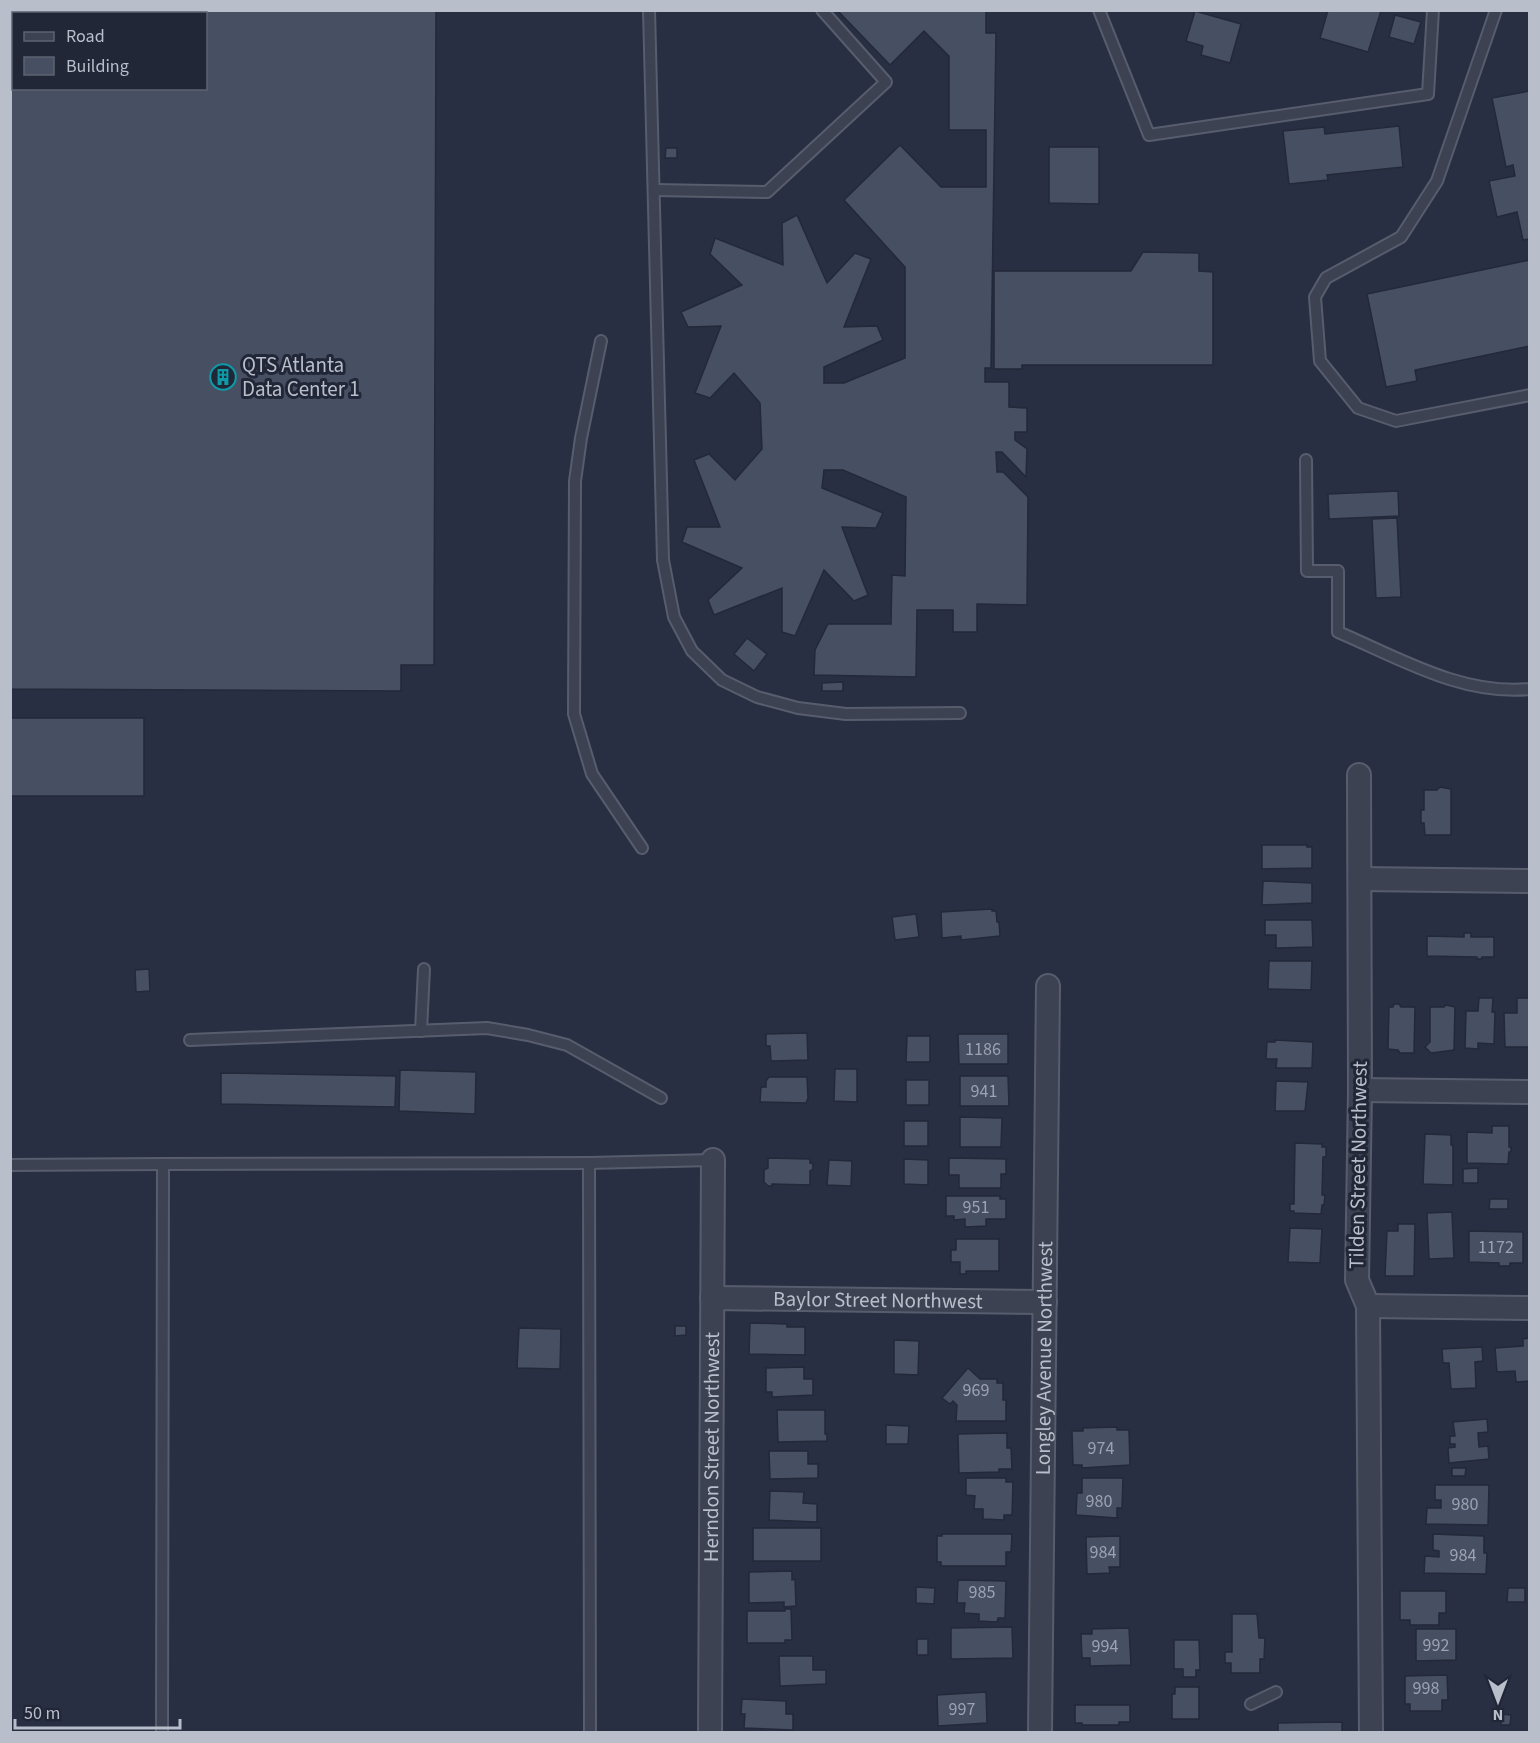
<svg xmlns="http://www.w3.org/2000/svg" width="1540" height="1743" font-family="'Source Sans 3',sans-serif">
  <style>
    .building { fill: #474f63; stroke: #232939; stroke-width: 1.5; fill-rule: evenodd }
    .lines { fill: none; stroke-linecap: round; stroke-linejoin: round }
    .lane-casing { stroke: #575d6c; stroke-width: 14 }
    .street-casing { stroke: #575d6c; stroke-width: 26 }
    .lane { stroke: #3c4251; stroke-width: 10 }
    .street { stroke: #3c4251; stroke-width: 22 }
    .labels { text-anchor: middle; stroke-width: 6; stroke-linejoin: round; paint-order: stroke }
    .number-label { font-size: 18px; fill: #9ca2b1 }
    .poi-label { font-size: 21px; fill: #b9becb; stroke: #212737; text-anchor: start }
    .street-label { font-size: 21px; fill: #b9becb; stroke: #212737 }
  </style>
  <rect width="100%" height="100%" fill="#282f42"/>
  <g class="building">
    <path d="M10,10H436L434,665H401V691L10,689ZM14,14H206V88H14Z"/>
    <path d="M837,10H986V33H996L991,368H985V382H1009V407L1027,408V432H1015V440L1027,449L1026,477L1002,452H996L997,472H1003L1028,497L1027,605L977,604V632H953V610H917L916,677L814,675L815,650L828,624H891L892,575L905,576L906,497L843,470H824L822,488L883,513L876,528L842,527L868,595L854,601L824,570L795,636L782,632V588L714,615L708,600L742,568L682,542L687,527H720L694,460L709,454L735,480L762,449L760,403L734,373L710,398L695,393L721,326L688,327L681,312L742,285L710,254L715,238L783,265L782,223L797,215L827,283L855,253L871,259L844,327L877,326L883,340L824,367V383H844L905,358V267L844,200L900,145L941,187H986V130H949V56L924,31L890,65Z"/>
    <path d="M1328,10L1381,11L1368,52L1320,38Z"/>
    <path d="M1195,11L1241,24L1230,63L1201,55L1203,46L1186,41Z"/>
    <path d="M1395,15L1421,22L1414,44L1389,37Z"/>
    <path d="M1530,91V241L1529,239L1523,240L1517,212L1497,217L1489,181L1515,176L1513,165L1506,167L1492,98Z"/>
    <path d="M1399,126L1403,167L1327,175L1328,180L1289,184L1283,131L1324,127L1325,134Z"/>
    <path d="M1049,147H1099V204L1049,203Z"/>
    <path d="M666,148H677V158H665Z"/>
    <path d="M1143,252L1199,253V271L1213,272V365H1022V369H994V271H1131Z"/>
    <path d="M1530,260V346L1415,370L1417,381L1386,387L1367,294Z"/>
    <path d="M1398,491L1399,516L1329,519L1328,494Z"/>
    <path d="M1397,518L1401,597L1376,598L1372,519Z"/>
    <path d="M747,638L767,654L754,671L734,654Z"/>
    <path d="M843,682V691H822V683Z"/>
    <rect x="10" y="718" width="134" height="78"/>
    <path d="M1440,787L1451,789V835H1425L1424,823H1421V810H1424V790H1437Z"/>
    <path d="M1262,845H1307V847H1312V868L1262,869Z"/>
    <path d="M1263,881L1312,883V903L1262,905Z"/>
    <path d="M992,909V911H996L997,922H999L1000,936L961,940V936L942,938L941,912Z"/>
    <path d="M916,914L919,937L895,940L892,917Z"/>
    <path d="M1265,920H1312L1313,947L1276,948V935H1265Z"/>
    <path d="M1464,933H1471V937H1494V957H1482L1481,959H1477V957L1427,956V936L1464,937Z"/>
    <path d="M1269,961H1312L1311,990L1268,989Z"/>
    <path d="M149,969L150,991L136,992L135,970Z"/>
    <path d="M1479,998H1493L1492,1012H1495L1494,1044L1478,1043V1049L1465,1048L1466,1011H1478Z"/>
    <path d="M1517,998H1530V1047H1505L1504,1013H1517Z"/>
    <path d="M1394,1004H1399L1401,1007H1415L1414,1053H1400L1398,1050L1388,1049L1389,1007H1393Z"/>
    <path d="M1446,1005L1455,1007L1454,1050L1431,1053L1425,1047L1430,1042V1007H1444Z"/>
    <path d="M807,1033L808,1060L771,1061L770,1046H766V1034Z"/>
    <path d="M958,1034H1008V1064H959Z"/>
    <path d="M907,1036H930V1062H906Z"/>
    <path d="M1275,1040L1313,1042L1312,1068H1276L1277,1059H1266L1267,1042H1275Z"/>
    <path d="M835,1069H857V1102L834,1101Z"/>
    <path d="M400,1070L476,1072L475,1114L399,1111Z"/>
    <path d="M221,1073L396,1076L395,1107L221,1104Z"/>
    <path d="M960,1076H1008L1009,1106H960Z"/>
    <path d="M769,1077H807L808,1098L806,1103L760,1102L761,1087H766V1081Z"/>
    <rect x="906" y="1080" width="23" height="25"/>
    <path d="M1276,1081L1308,1082L1305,1111H1275Z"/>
    <path d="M960,1117L1002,1118L1001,1147H960Z"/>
    <rect x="904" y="1121" width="24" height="25"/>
    <path d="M1492,1126H1509V1147H1511V1152H1509L1508,1164L1467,1163V1132L1492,1133Z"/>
    <path d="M1425,1134L1451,1135V1145H1453V1185L1423,1184Z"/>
    <path d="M1295,1143L1322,1144V1147H1326V1157H1323L1322,1195H1325L1324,1205H1322L1321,1214L1294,1213V1211H1290V1204H1294Z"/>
    <path d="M768,1158L810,1159V1163L813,1164V1169L810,1171V1185L772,1184V1186H768L764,1182V1170L768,1168Z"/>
    <path d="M949,1158L1006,1159V1174H1001V1188H959V1175H949Z"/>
    <path d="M904,1159L928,1160V1185L904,1184Z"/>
    <path d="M829,1160L852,1161L851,1186L827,1185Z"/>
    <path d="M1478,1168V1183H1463V1169Z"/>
    <path d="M946,1196H1000V1199H1006V1219H986V1226L965,1227V1219L954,1220V1216H946Z"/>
    <path d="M1490,1199H1508V1209H1489Z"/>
    <path d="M1452,1212L1454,1258L1429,1259L1427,1213Z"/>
    <path d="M1398,1224H1415L1414,1276H1385L1387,1231H1398Z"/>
    <path d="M1290,1228L1322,1229L1320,1263L1288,1262Z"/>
    <path d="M1469,1231L1523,1232V1263H1510V1266H1499V1263L1469,1262Z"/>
    <path d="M956,1239H999V1271H966V1274H960V1262H951V1250H956Z"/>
    <path d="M750,1323L787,1324V1327H805V1355L749,1354Z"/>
    <path d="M675,1326H686V1335L675,1336Z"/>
    <path d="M519,1328L561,1329L560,1369L517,1368Z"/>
    <path d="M1529,1338L1530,1381L1516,1382L1515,1371L1497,1372L1495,1348L1523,1346V1339Z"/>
    <path d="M894,1340L919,1341L918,1375L894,1374Z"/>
    <path d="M1482,1347L1483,1361L1475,1362L1476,1388L1451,1389L1449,1363H1443L1442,1349Z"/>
    <path d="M804,1367V1379H813V1395L772,1397V1392H766V1368Z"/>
    <path d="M968,1368L980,1379H997V1383H1003V1400H1006V1421H956L957,1405L953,1401L950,1404L942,1398Z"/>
    <path d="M777,1410H825V1434H827V1441L778,1442Z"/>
    <path d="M1487,1419L1488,1432L1478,1433L1479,1447L1488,1446L1489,1459L1449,1463L1448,1448L1455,1447V1444H1450V1436H1455L1453,1422Z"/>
    <path d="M886,1425L909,1426L908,1444H886Z"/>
    <path d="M1117,1427V1430H1129L1130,1465L1082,1468V1465H1073L1072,1431H1083V1428Z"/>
    <path d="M1007,1433V1448H1011L1012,1469H999V1472L959,1473L958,1434Z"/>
    <path d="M769,1451H808V1464H818V1478L770,1479Z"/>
    <path d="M1452,1468H1466L1465,1476H1452Z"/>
    <path d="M966,1478H1006V1482H1013L1012,1515H1004V1520L983,1519V1509H974L975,1496L966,1495Z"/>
    <path d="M1082,1478H1123L1122,1508H1117V1518L1076,1515L1077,1493H1082Z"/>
    <path d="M1435,1485H1489L1488,1525L1426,1524L1427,1508H1441V1500H1435Z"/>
    <path d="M770,1491L804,1492L803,1503L817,1504V1522L769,1520Z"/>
    <rect x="753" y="1528" width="68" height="33"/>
    <path d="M942,1534H1012L1011,1552H1006V1566H941V1562H937V1536H942Z"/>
    <path d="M1433,1534L1484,1536V1553H1487L1486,1574L1424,1573L1425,1556L1439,1557V1551L1433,1550Z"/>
    <path d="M1120,1536V1567H1109L1110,1573L1087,1574L1086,1537Z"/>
    <path d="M792,1571V1580L795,1579L796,1606L784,1607V1602L749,1603V1572Z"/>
    <path d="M958,1580L1006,1581L1005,1618H998L997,1622L979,1621V1614L964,1613L965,1603H957Z"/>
    <path d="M916,1587L935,1588L934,1604L916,1603Z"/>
    <path d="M1508,1588H1525V1602H1507Z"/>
    <path d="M1400,1591H1446V1613H1439V1625H1410V1620H1400Z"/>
    <path d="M785,1609H791L792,1640H785V1643H747V1611H785Z"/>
    <path d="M1232,1614H1257L1259,1638H1265L1264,1659H1260V1673H1231V1663H1225V1652H1232Z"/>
    <path d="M1012,1627L1013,1658L951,1659V1628Z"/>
    <path d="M1129,1628L1131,1665L1090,1666V1658H1082L1081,1634H1092V1629Z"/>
    <path d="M1416,1629H1456V1660L1416,1661Z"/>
    <rect x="917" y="1639" width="11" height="16"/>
    <path d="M1174,1640H1199L1200,1670H1196V1677H1183V1669H1174Z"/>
    <path d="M779,1656H813V1670H826V1684L780,1686Z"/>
    <path d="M1447,1675L1448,1700H1442V1711H1410V1704H1405V1676Z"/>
    <path d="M1175,1687H1199V1719H1172V1694H1175Z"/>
    <path d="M986,1692L987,1723L938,1726L937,1695Z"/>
    <path d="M742,1699L786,1701V1714H793V1730L744,1728L745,1714H741Z"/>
    <path d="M1075,1705H1130V1722H1119V1725H1082V1723H1075Z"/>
    <path d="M1501,1714L1511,1715L1510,1725H1501Z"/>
    <path d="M1342,1722V1732H1278V1723Z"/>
  </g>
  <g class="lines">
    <g class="lane-casing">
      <g id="lane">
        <path d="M649,10L663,560L674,617L692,651L722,680L757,697L798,708L846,714L960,713"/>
        <path d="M1099,10L1149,135L1428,94L1433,10"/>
        <path d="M1496,10L1437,181L1401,237L1326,278L1315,297L1320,361L1358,408L1396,421L1530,395"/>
        <path d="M655,190L767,192L886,82L822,10"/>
        <path d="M601,341L581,438L575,481L574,714L592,774L642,848"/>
        <path d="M1306,460L1307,571H1338V632C1399,658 1462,696 1530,689"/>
        <path d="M421,1031L424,969"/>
        <path d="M190,1040L487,1028L528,1035L567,1045L661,1098"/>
        <path d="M589,1163L590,1732"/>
        <path d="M10,1165L163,1164"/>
        <path d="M1251,1704L1276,1692"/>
        <path d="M162,1732L163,1164L589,1163L713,1160"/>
      </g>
    </g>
    <g class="street-casing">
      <g id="street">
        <path d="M1359,775L1360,1090L1357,1280L1368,1306L1371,1732"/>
        <path d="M1360,879L1530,881"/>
        <path d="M1360,1090L1530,1092"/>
        <path id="s1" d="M712,1298L1045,1302"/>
        <path d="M1368,1306L1530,1308"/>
        <path id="s2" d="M710,1732L713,1160"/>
        <path id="s3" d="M1040,1732L1048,986"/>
      </g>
    </g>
    <use href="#lane" class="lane"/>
    <use href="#street" class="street"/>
  </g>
  <defs>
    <g id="building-ring" transform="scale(1.35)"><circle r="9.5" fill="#212737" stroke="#0f9aa8" stroke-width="1.5"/><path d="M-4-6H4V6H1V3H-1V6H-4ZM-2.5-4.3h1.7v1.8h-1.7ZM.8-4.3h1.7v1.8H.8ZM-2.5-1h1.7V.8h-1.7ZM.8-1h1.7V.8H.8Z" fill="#0f9aa8"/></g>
  </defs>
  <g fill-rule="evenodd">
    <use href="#building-ring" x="223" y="377"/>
  </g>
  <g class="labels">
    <g class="number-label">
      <text x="983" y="1055">1186</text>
      <text x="984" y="1097">941</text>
      <text x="976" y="1213">951</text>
      <text x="1496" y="1253">1172</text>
      <text x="976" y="1396">969</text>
      <text x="1101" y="1454">974</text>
      <text x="1099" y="1507">980</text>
      <text x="1465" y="1510">980</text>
      <text x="1103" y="1558">984</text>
      <text x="1463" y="1561">984</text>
      <text x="982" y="1598">985</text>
      <text x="1436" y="1651">992</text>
      <text x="1105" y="1652">994</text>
      <text x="1426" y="1694">998</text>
      <text x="962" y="1715">997</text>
    </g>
    <g class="poi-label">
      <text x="242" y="372">QTS Atlanta<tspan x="242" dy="24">Data Center 1</tspan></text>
    </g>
    <g class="street-label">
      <text transform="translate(1358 1165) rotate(-89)" y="7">Tilden Street Northwest</text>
      <text dy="7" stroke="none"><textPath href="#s1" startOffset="166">Baylor Street Northwest</textPath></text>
      <text dy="7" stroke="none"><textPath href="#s3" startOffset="374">Longley Avenue Northwest</textPath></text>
      <text dy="7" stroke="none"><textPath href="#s2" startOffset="285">Herndon Street Northwest</textPath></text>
    </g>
  </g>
  <rect width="1540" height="1743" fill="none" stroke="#b9becb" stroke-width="24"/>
  <rect x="12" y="12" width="195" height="78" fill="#212737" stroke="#5e6372" stroke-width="1.5"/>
  <rect x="24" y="32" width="30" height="9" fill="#3c4251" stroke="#5e6372" stroke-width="1.5"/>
  <text x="66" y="42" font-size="18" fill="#b9becb">Road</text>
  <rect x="24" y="57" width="30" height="18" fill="#474f63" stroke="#5e6372" stroke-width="1.5"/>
  <text x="66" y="72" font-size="18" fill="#b9becb">Building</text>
  <g transform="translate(1498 1701) rotate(180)" stroke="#212737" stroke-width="4.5" paint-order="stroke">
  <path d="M0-4.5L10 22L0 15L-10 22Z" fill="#b9becb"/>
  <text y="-9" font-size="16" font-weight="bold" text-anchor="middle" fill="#b9becb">N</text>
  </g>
  <path d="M15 1719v9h165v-9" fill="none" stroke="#b9becb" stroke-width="3"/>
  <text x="24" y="1719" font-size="18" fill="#b9becb" stroke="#212737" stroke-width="4.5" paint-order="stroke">50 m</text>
</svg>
